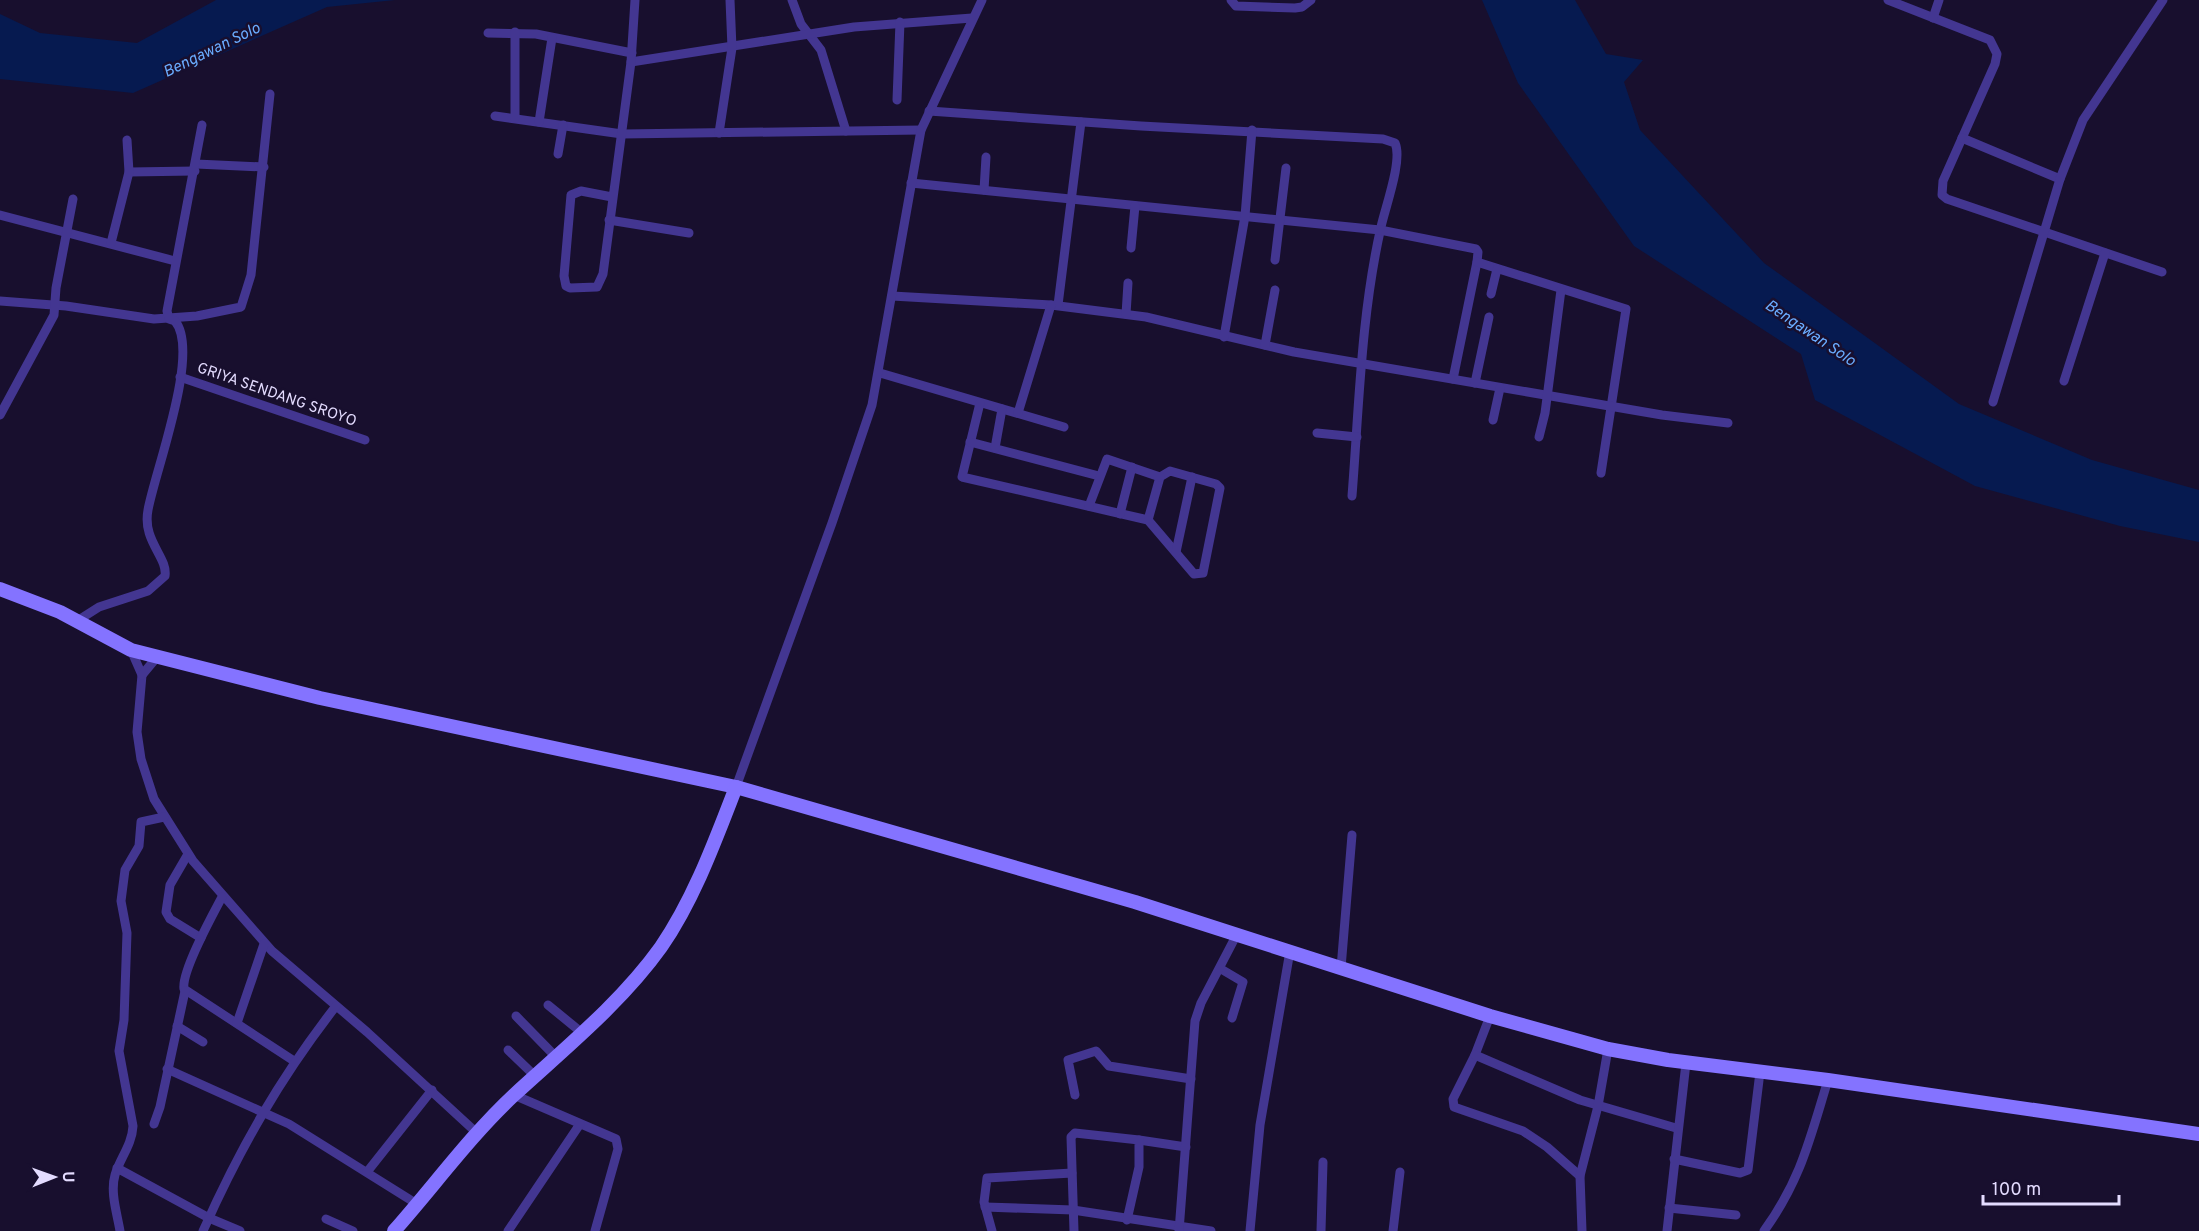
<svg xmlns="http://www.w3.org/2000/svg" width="2199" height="1231" font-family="Overpass,sans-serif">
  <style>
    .water { fill: #061a50 }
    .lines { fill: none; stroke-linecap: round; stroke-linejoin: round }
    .street { stroke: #433691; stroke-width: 9 }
    .secondary { stroke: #8473ff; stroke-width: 14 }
    .labels { text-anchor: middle; stroke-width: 5; stroke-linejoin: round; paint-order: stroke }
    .street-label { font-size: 15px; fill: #e4dcff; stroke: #180f2e }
    .water-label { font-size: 16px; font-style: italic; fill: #6aacff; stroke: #180f2e }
  </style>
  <rect width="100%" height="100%" fill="#180f2e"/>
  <g class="water">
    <path d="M216,0H395L327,7L133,93L0,79V14L40,33L137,43Z"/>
    <path d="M1482,0H1575L1606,54L1643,60L1624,82L1640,130L1764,263L1959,404L2092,460L2199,490V542L2120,526L1975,486L1815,400L1801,354L1634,246L1518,83Z"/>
  </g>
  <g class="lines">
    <g class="street">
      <path d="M792,0L801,24L821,50L846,131"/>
      <path d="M1231,0L1236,6L1295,8L1302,7L1311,0"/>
      <path d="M1888,0L1990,40L1997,54L1995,64L1943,181L1942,195L1947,199L2162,272"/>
      <path d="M1933,18L1939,0"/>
      <path d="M488,33L536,34L632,53"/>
      <path d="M631,62L854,27L972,18"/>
      <path d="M897,100L900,22"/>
      <path d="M929,111L1141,126L1383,139L1395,143C1403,160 1385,208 1381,227C1361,315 1359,407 1352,496"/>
      <path d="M495,116L622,134L921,130"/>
      <path d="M515,118V32"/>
      <path d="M539,122L552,38"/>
      <path d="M719,133L732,48L730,0"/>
      <path d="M1962,138L2060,179"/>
      <path d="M558,154L563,125"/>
      <path d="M196,164L264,167"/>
      <path d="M129,172L195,171"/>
      <path d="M911,183L1380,230L1476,249L1478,252L1477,262L1453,379"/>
      <path d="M984,190L986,157"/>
      <path d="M612,197L581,191L571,195L564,276L566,286L570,288L597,287L603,274L631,62L635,0"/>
      <path d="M0,215L175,261"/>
      <path d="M609,220L689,233"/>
      <path d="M111,243L129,172L127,140"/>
      <path d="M1131,248L1135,206"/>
      <path d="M1275,260L1286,168"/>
      <path d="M1477,262L1626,309L1601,473"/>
      <path d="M1491,294L1497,269"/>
      <path d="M892,296L1051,305L1146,317L1294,352L1662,415L1728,423"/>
      <path d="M0,301L66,306L154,319L197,316L241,307L251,275L270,94"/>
      <path d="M1058,305L1081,122"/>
      <path d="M1126,314L1128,283"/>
      <path d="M1224,337L1245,216L1252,130"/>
      <path d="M1265,345L1275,290"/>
      <path d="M880,373L1064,427"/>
      <path d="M180,377L365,440"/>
      <path d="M2064,381L2105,253"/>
      <path d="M1475,383L1489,317"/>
      <path d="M1993,402L2060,179L2083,120L2163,0"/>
      <path d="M980,403L962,477L1148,520L1194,574L1203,573L1220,488L1216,484L1170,471L1160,477L1148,520"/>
      <path d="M1018,413L1051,305"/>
      <path d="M0,415L54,315L56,288L73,199"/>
      <path d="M1493,420L1500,388"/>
      <path d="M1317,433L1357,437"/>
      <path d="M1539,437L1545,413L1561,290"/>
      <path d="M970,442L1099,476"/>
      <path d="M995,448L1002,409"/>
      <path d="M1089,506L1107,459L1160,477"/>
      <path d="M1120,514L1132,467"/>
      <path d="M1176,552L1192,477"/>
      <path d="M77,621L99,607L148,591L165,576C168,557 142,541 148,510C155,471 201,352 175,321L169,319L167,311L202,125"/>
      <path d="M131,650L142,675L137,732L141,759L154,799L193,861L272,951L367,1032L478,1134"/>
      <path d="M142,675L157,657"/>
      <path d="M736,787L832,523L872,405L921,130L982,0"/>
      <path d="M188,854L170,885L166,912L170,919L201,938"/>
      <path d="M222,897C213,914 181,972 184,989L294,1061"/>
      <path d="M1341,968L1352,835"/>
      <path d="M1221,969L1243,982L1232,1018"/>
      <path d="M548,1005L581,1032"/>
      <path d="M516,1016L556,1057"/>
      <path d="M1490,1016L1475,1055L1453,1099L1454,1107L1523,1131L1547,1147L1580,1176"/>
      <path d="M237,1023L264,944"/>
      <path d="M177,1026L203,1042"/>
      <path d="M508,1050L536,1077"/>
      <path d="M1475,1055L1580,1100L1676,1128"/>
      <path d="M167,1069L289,1124L417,1204"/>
      <path d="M514,1095L616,1139L618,1149L595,1231"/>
      <path d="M1075,1095L1068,1060L1096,1051L1109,1066L1191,1079"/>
      <path d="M154,1124L160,1107L185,991"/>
      <path d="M1139,1140L1186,1147"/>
      <path d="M1674,1159L1740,1173L1748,1170L1760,1072"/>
      <path d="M117,1168L209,1218L240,1231"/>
      <path d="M367,1172L432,1090"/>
      <path d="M985,1207L1073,1210L1211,1231"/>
      <path d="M1669,1208L1736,1215"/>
      <path d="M326,1219L353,1231"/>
      <path d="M120,1231C117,1213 110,1192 115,1175C120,1158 132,1145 133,1126L119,1051L124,1020L127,933L121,901L125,870L139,846L141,822L164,817"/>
      <path d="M203,1231C240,1148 280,1078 336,1006"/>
      <path d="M508,1231L580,1124"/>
      <path d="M992,1231L984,1202L987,1178L1072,1173"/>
      <path d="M1074,1231L1071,1137L1075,1133L1139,1140V1167L1127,1220"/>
      <path d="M1179,1231L1195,1021L1201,1003L1237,934"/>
      <path d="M1250,1231L1260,1125L1290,951"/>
      <path d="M1321,1231L1323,1162"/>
      <path d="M1393,1231L1400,1172"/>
      <path d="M1582,1231L1580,1176L1598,1106L1608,1049"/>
      <path d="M1667,1231L1686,1063"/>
      <path d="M1764,1231C1801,1180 1810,1138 1828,1080"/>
    </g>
    <g class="secondary">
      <path d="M0,589L60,612L131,650L320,698L736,787L1135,902L1490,1016L1608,1049L1668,1060L1828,1080L2199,1134"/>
      <path d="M394,1231C434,1186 470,1136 514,1095C564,1049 621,1003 661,947C694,899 715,841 736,787"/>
    </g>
  </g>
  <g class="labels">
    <g class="street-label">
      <text transform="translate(277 394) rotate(19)" y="5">GRIYA SENDANG SROYO</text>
    </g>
    <g class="water-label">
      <text transform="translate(211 49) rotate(-26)" y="6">Bengawan Solo</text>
      <text transform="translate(1811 332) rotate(34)" y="6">Bengawan Solo</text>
    </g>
  </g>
  <g transform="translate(54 1177) rotate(89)" stroke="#180f2e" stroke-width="4.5" paint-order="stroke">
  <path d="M0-4.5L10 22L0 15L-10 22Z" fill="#e4dcff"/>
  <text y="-9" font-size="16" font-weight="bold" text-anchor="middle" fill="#e4dcff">U</text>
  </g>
  <path d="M1983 1195v9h136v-9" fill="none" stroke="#e4dcff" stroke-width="3"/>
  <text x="1992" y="1195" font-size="18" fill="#e4dcff" stroke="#180f2e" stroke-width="4.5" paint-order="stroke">100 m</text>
</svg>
